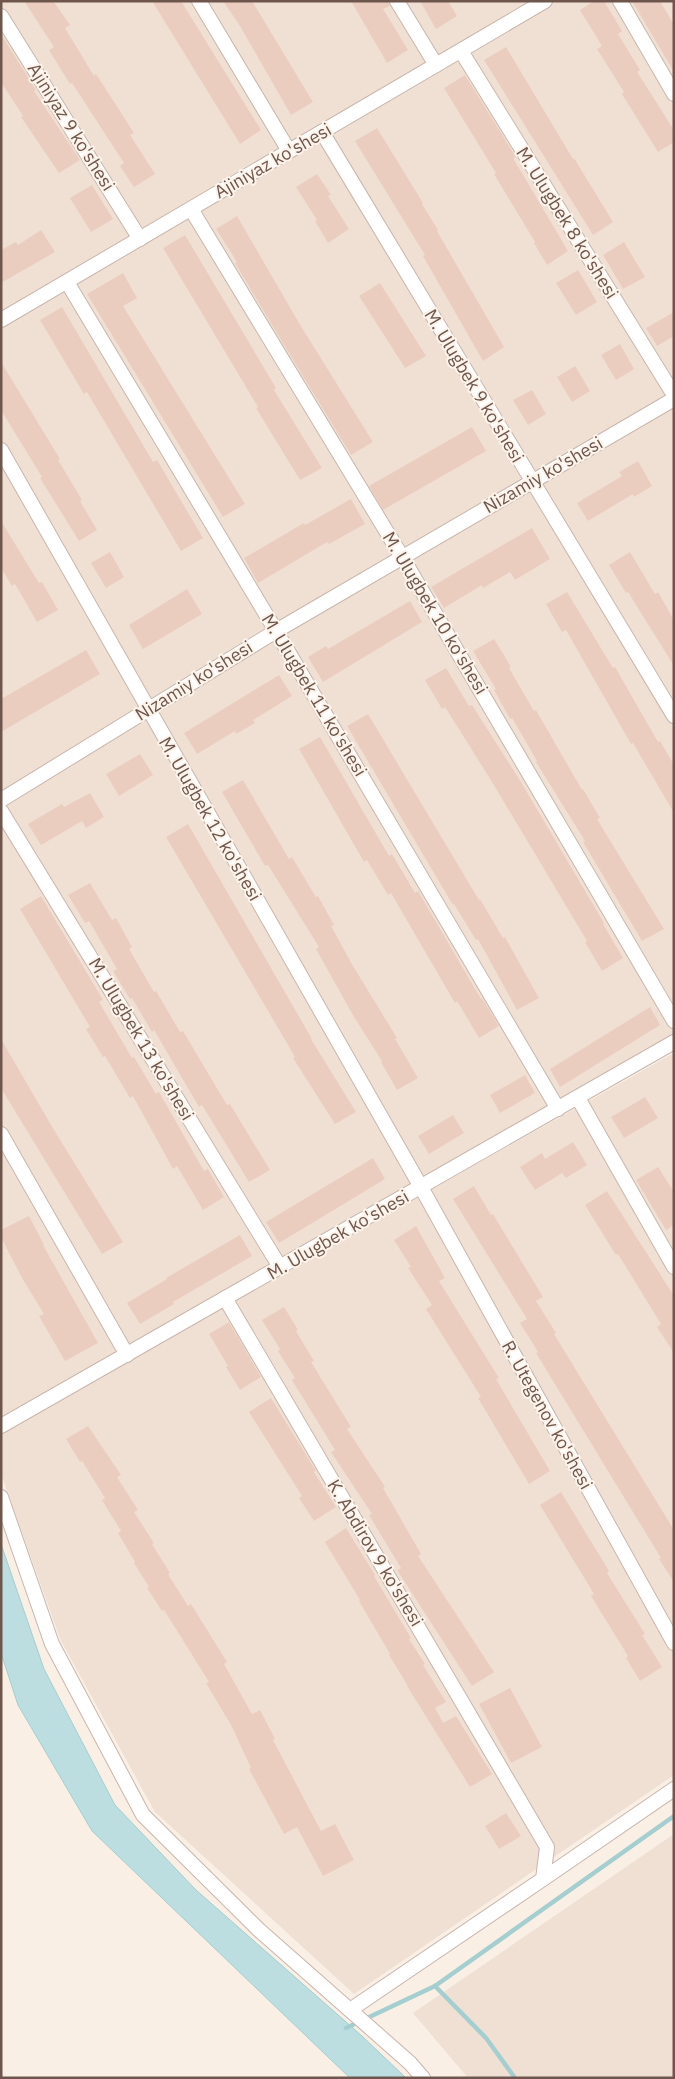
<svg xmlns="http://www.w3.org/2000/svg" width="675" height="2079" font-family="'IBM Plex Sans',sans-serif">
  <style>
    .residential { fill: #f0e0d4 }
    .water { fill: #bcdee0; stroke: #a4ced0 }
    .lines { fill: none; stroke-linecap: round; stroke-linejoin: round }
    .stream { stroke: #a4ced0; stroke-width: 4.5 }
    .building { fill: #ebcdc0 }
    .street-casing { stroke: #c8b6ac; stroke-width: 16 }
    .street { stroke: #fff; stroke-width: 14 }
    .labels { text-anchor: middle; stroke-width: 4; stroke-linejoin: round; paint-order: stroke }
    .street-label { font-size: 18px; fill: #6e564d; stroke: #fcf3ea }
  </style>
  <rect width="100%" height="100%" fill="#f9efe5"/>
  <g class="residential">
    <path d="M1,1H674V1034L141,1339L1,1417Z"/>
    <path d="M674,1053V1775L354,1994L155,1812L61,1641L1,1474V1432Z"/>
    <path d="M674,1834V2078H468L413,2013Z"/>
  </g>
  <path class="water" d="M1,1544L44,1669L115,1805L196,1890L362,2036L406,2078H350L92,1831L18,1705L1,1653Z"/>
  <g class="lines">
    <g class="stream">
      <path d="M435,1986L486,2038L515,2078"/>
      <path d="M346,2028L435,1986L674,1816"/>
    </g>
  </g>
  <g class="building">
    <path d="M24,1L54,2L70,25L65,28L94,76L96,74L134,133L130,135L155,174L134,187L120,166L124,163L72,83L70,84L49,50L54,47Z"/>
    <path d="M152,1H181L261,130L240,144Z"/>
    <path d="M223,1H252L313,102L291,115L240,26Z"/>
    <path d="M351,1H388L390,6L383,9L408,50L387,63Z"/>
    <path d="M420,1H448L457,16L436,29Z"/>
    <path d="M594,1H604L622,31L618,34L640,70L637,72L674,130V142L658,152L622,94L624,92L597,49L602,46L580,10Z"/>
    <path d="M632,1H660L666,11L674,25V72Z"/>
    <path d="M1,34L36,90L34,91L80,160L59,173L21,117L23,116L1,82Z"/>
    <path d="M506,47L573,159L574,158L613,222L593,235L484,60Z"/>
    <path d="M465,75L516,157L513,158L568,251L547,265L534,243L535,242L494,174L496,173L444,88Z"/>
    <path d="M377,128L423,203L422,204L438,230L437,231L504,347L483,361L423,256L425,255L355,141Z"/>
    <path d="M317,174L331,195L328,196L349,229L328,243L315,221L317,220L296,187Z"/>
    <path d="M92,185L113,219L91,232L70,198Z"/>
    <path d="M237,216L299,323L373,442L351,455L281,340L235,263L237,262L216,229Z"/>
    <path d="M41,230L55,252L1,283V250L16,242L18,245Z"/>
    <path d="M185,235L276,388L274,390L322,468L300,480L256,408L258,407L163,248Z"/>
    <path d="M624,242L645,277L623,289L603,255Z"/>
    <path d="M578,270L597,302L576,315L556,283Z"/>
    <path d="M123,273L137,298L123,306L245,504L223,517L87,294Z"/>
    <path d="M380,283L426,356L405,368L359,296Z"/>
    <path d="M62,307L153,462L157,460L203,538L181,551L87,392L84,394L40,320Z"/>
    <path d="M674,312V336L657,346L646,328Z"/>
    <path d="M620,344L634,369L616,380L601,355Z"/>
    <path d="M1,362L60,459L58,460L82,500L80,501L97,530L79,541L40,478L42,477L1,410Z"/>
    <path d="M575,366L590,391L572,402L557,377Z"/>
    <path d="M532,390L546,414L528,425L513,400Z"/>
    <path d="M472,427L486,451L383,510L369,486Z"/>
    <path d="M638,461L652,486L634,497L633,494L588,521L577,503L622,476L619,472Z"/>
    <path d="M351,499L365,524L329,544L327,542L258,583L244,558L304,523L305,525Z"/>
    <path d="M1,521L39,583L42,582L58,610L37,622L15,584L12,586L1,568Z"/>
    <path d="M532,528L550,559L515,580L510,572L483,588L482,585L444,608L431,587Z"/>
    <path d="M110,552L124,577L106,588L91,563Z"/>
    <path d="M630,552L655,594L658,592L674,620V666L628,592L626,593L609,565Z"/>
    <path d="M187,589L202,614L143,649L129,625Z"/>
    <path d="M567,592L613,668L615,667L658,742L660,741L674,765V813L633,743L631,744L566,630L562,632L546,604Z"/>
    <path d="M410,601L422,622L323,682L308,657L326,646L328,649Z"/>
    <path d="M494,639L511,667L509,668L534,711L536,710L582,790L583,789L600,818L597,819L664,929L642,941L583,842L585,841L536,762L537,761L512,718L510,719L494,690L496,689L473,651Z"/>
    <path d="M86,650L100,674L1,732V699Z"/>
    <path d="M446,668L469,706L472,705L521,782L604,923L603,924L623,958L602,971L585,942L587,941L492,782L445,707L442,709L425,680Z"/>
    <path d="M279,675L292,696L253,720L255,723L236,734L235,731L197,754L184,733Z"/>
    <path d="M368,714L479,900L480,899L503,938L505,937L539,998L517,1010L478,939L476,940L454,904L453,905L347,726Z"/>
    <path d="M320,737L389,856L392,854L415,893L418,891L481,999L482,998L499,1026L479,1038L457,1001L455,1003L391,893L388,895L367,860L364,862L299,749Z"/>
    <path d="M140,754L153,775L119,796L106,774Z"/>
    <path d="M243,780L289,859L292,857L316,897L318,896L334,925L331,926L353,966L397,1038L395,1039L418,1078L397,1090L381,1062L382,1061L354,1017L316,949L319,947L268,865L265,866L222,792Z"/>
    <path d="M90,793L104,817L86,828L82,821L41,845L28,824L62,804L64,807Z"/>
    <path d="M188,824L312,1039H311L356,1112L335,1124L293,1058L295,1057L166,837Z"/>
    <path d="M90,883L112,920L116,918L132,947L129,949L154,992L156,991L180,1032L183,1031L227,1105L230,1104L270,1170L249,1182L202,1105L199,1107L154,1030L152,1032L132,998L130,999L113,971L117,969L89,921L85,923L68,895Z"/>
    <path d="M41,896L103,1000L99,1002L132,1058L134,1057L156,1094L159,1092L204,1171L208,1169L224,1197L203,1210L177,1166L173,1169L133,1096L130,1098L105,1056L103,1057L86,1029L90,1027L20,909Z"/>
    <path d="M650,1007L660,1025L560,1087L550,1069Z"/>
    <path d="M1,1039L54,1130L123,1242L102,1254L1,1088Z"/>
    <path d="M525,1075L535,1093L500,1113L490,1095Z"/>
    <path d="M645,1097L658,1118L624,1138L611,1117Z"/>
    <path d="M453,1115L464,1133L429,1154L418,1136Z"/>
    <path d="M573,1142L587,1165L566,1178L562,1173L535,1190L520,1167L542,1153L545,1159Z"/>
    <path d="M373,1158L385,1179L279,1243L266,1222Z"/>
    <path d="M658,1167L674,1192V1225L666,1230L636,1180Z"/>
    <path d="M474,1186L491,1215L493,1214L543,1297L536,1301L556,1333L554,1334L674,1530V1582L659,1559L661,1558L536,1353L538,1352L520,1323L527,1319L453,1199Z"/>
    <path d="M607,1191L674,1296V1353L657,1327L661,1324L618,1254L616,1255L585,1205Z"/>
    <path d="M29,1216L44,1245H43L98,1343L65,1361L39,1316L44,1314L22,1278L1,1237V1230Z"/>
    <path d="M416,1226L445,1278L439,1281L499,1378L496,1379L550,1471L529,1484L478,1398L481,1397L426,1309L432,1305L408,1268L411,1267L394,1240Z"/>
    <path d="M240,1235L252,1256L173,1302L174,1304L140,1324L127,1303L167,1279L166,1278Z"/>
    <path d="M284,1307L298,1330L296,1331L314,1361L311,1362L351,1427L347,1429L385,1487L383,1488L421,1554L418,1556L494,1672L472,1686L397,1570L401,1568L369,1515L372,1514L331,1452L335,1450L292,1380L295,1378L278,1351L280,1349L262,1320Z"/>
    <path d="M229,1322L261,1377L240,1390L226,1367L228,1366L209,1334Z"/>
    <path d="M271,1398L316,1471L314,1472L336,1507L314,1521L299,1498L302,1496L249,1412Z"/>
    <path d="M88,1426L121,1475L117,1477L138,1510L134,1512L154,1543L152,1544L170,1573L168,1574L188,1606L191,1604L227,1662L224,1664L252,1714L260,1710L275,1739L273,1740L321,1831L335,1824L354,1860L323,1876L297,1827L284,1834L249,1769L251,1768L231,1725L206,1683L209,1682L164,1610L162,1611L147,1588L149,1587L134,1563L135,1562L118,1533L121,1531L102,1500L105,1498L82,1461L80,1462L66,1439Z"/>
    <path d="M561,1492L609,1571L607,1573L645,1634L642,1635L662,1667L640,1681L626,1658L628,1656L591,1596L594,1594L540,1505Z"/>
    <path d="M346,1528L375,1575L374,1576L411,1638L409,1639L425,1664L423,1665L446,1702L435,1708L443,1723L456,1716L492,1774L470,1787L407,1686H408L389,1655L390,1654L359,1601L360,1600L325,1542Z"/>
    <path d="M510,1688L542,1747L511,1763L479,1704Z"/>
    <path d="M506,1813L521,1836L499,1849L485,1826Z"/>
  </g>
  <g class="lines">
    <g class="street-casing">
      <g id="street">
        <path d="M199,1L289,151"/>
        <path d="M397,1L436,65"/>
        <path d="M620,1L674,94"/>
        <path d="M1,16L140,239"/>
        <path d="M461,51L674,395"/>
        <path d="M322,132L674,716"/>
        <path d="M191,209L402,557L674,1021"/>
        <path d="M67,282L276,631L558,1109"/>
        <path d="M1,320L545,1"/>
        <path d="M1,450L421,1187L674,1643"/>
        <path d="M1,800L276,631L674,399"/>
        <path d="M1,811L280,1267"/>
        <path d="M578,1098L674,1267"/>
        <path d="M1,1134L127,1355"/>
        <path d="M225,1298L547,1847L543,1879L350,2010"/>
        <path d="M1,1426L674,1042"/>
        <path d="M1,1497L52,1644L143,1815L259,1930L410,2063L423,2078"/>
        <path d="M543,1879L674,1789"/>
      </g>
    </g>
    <use href="#street" class="street"/>
  </g>
  <g class="labels">
    <g class="street-label">
      <text transform="translate(71 127) rotate(58)" y="6">Ajiniyaz 9 ko'shesi</text>
      <text transform="translate(273 161) rotate(-30)" y="6">Ajiniyaz ko'shesi</text>
      <text transform="translate(567 223) rotate(58)" y="6">M. Ulugbek 8 ko'shesi</text>
      <text transform="translate(474 386) rotate(59)" y="6">M. Ulugbek 9 ko'shesi</text>
      <text transform="translate(543 475) rotate(-30)" y="6">Nizamiy ko'shesi</text>
      <text transform="translate(435 613) rotate(59)" y="6">M. Ulugbek 10 ko'shesi</text>
      <text transform="translate(194 681) rotate(-32)" y="6">Nizamiy ko'shesi</text>
      <text transform="translate(314 695) rotate(59)" y="6">M. Ulugbek 11 ko'shesi</text>
      <text transform="translate(210 819) rotate(60)" y="6">M. Ulugbek 12 ko'shesi</text>
      <text transform="translate(141 1039) rotate(59)" y="6">M. Ulugbek 13 ko'shesi</text>
      <text transform="translate(338 1235) rotate(-30)" y="6">M. Ulugbek ko'shesi</text>
      <text transform="translate(547 1415) rotate(61)" y="6">R. Utegenov ko'shesi</text>
      <text transform="translate(375 1553) rotate(59)" y="6">K. Abdirov 9 ko'shesi</text>
    </g>
  </g>
  <rect width="675" height="2079" fill="none" stroke="#6e564d" stroke-width="5"/>
</svg>
